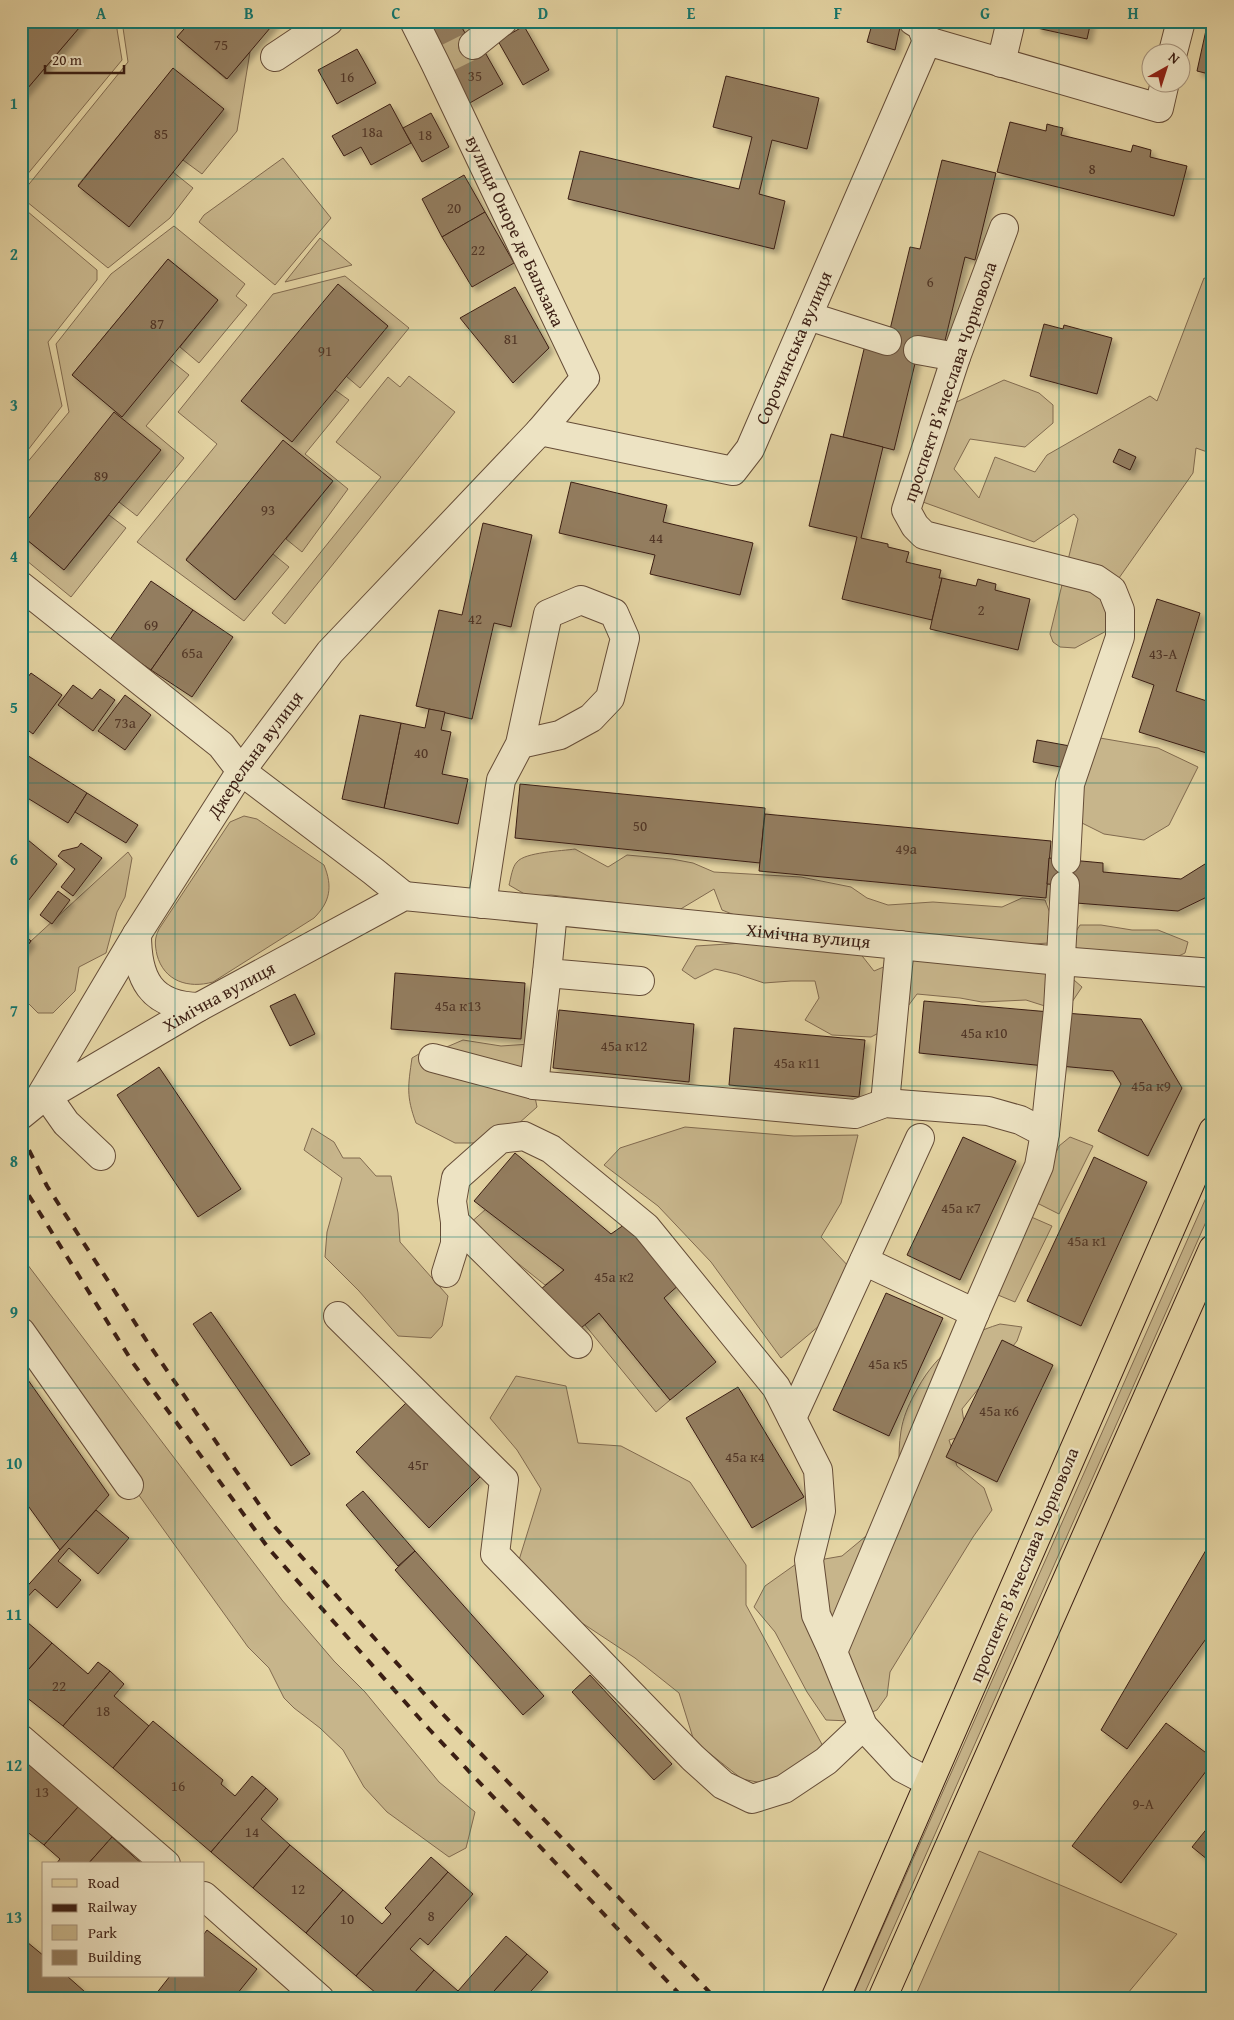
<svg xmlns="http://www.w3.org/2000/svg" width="1234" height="2020" font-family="'Gentium Book Plus',serif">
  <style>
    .green { fill: #c7b58b; stroke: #816a4f }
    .building { fill: #937d5e; stroke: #3b1e13; filter: url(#shadow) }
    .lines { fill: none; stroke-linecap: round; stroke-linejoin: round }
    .minor-tunnel { stroke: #c2b086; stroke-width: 28; stroke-dasharray: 28 14; stroke-linecap: butt }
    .minor-casing { stroke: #654c37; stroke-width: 30 }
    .major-casing { stroke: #3b1e13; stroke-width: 30 }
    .minor { stroke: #ede3c3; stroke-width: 28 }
    .major { stroke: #e4d4a3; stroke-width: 28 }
    .rail { stroke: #3b1e13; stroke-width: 4; stroke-dasharray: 9 9; stroke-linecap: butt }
    .grid { fill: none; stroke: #0f766e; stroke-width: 1; stroke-opacity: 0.55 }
    .labels { text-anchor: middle; stroke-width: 4.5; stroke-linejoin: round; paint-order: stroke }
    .number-label { font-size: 15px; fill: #513626 }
    .street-label { font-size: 18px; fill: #3b1e13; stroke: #ede3c3 }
    .neatline { fill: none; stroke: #0f766e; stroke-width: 2 }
    .grid-label { font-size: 16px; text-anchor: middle; font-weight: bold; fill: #0f766e }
  </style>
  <defs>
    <filter id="shadow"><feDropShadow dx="4.5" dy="4.5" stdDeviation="2.5" flood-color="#0004"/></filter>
  </defs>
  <rect width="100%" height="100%" fill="#e4d4a3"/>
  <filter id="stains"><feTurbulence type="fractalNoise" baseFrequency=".004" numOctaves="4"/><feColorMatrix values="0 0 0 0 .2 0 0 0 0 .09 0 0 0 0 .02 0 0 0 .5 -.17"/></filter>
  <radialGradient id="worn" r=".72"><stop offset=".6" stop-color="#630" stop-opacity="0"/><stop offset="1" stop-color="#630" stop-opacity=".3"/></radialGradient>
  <g class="green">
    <path d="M85,21H114L116,23L122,60L21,182V96Z"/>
    <path d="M122,21H191L177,37L226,79L250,52L237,131L202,174L183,160L173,69L78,185L173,172L193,188L170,218L108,268L21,197V194L128,62Z"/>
    <path d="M283,158L331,218L275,285L199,222L204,215Z"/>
    <path d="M21,206L97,270V280L48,342L62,406L21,459Z"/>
    <path d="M174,226L245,284L236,296L247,305L199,363L180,347L218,300L168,259L72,375L122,416L169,359L189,375L146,426L184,458L137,516L119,502L21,528V470L69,412L56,344L111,274Z"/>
    <path d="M320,238L352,265L285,282Z"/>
    <path d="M345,276L409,328L360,388L346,376L388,326L338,285L335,390L349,400L305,454L348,489L302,552L286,539L333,481L283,441L186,559L235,600L273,554L289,567L244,621L137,542L217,444L178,412L273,294Z"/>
    <path d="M1204,278L1213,281V454L1196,448L1193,473L1119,578L1120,610L1110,629L1075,648L1060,647L1053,642L1050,634L1078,519L1074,514L1034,542L909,497L950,405L1004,380L1039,393L1053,405V423L1025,447L970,439L954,469L979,498L995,457L1035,472L1047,455L1150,396L1157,401Z"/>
    <path d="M409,376L455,412L285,624L272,613L381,477L336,442L388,377L400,387Z"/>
    <path d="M109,515L126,528L71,597L21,556V535L64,570Z"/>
    <path d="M1100,738L1158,748L1198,767L1169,825L1144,840L1104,834L1074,819L1068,803Z"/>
    <path d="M244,816L257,819L324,865C333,887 330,902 314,918L213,982C188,989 164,981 157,955C155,945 154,939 159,929L230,822Z"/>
    <path d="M575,849L608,867L627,855L672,859L693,863L714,872L801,877L851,887L867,898L888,905L933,902L1002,907L1022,898L1045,900L1053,921L1049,943L1016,945L916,933L742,918L722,910L714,889L679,910L551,895L528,896L509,885C511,878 512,867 517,862C525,852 562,851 575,849Z"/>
    <path d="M128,852L132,858L125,897L117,912L106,953L79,967L75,991L53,1013H38L27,1002L21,981V954L31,941Z"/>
    <path d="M1080,925H1101L1132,930H1158L1188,942L1185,953L1162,964L1077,954L1068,944Z"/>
    <path d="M743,943L859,952L874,971L905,958L1066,973L1082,987L1070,1005L1048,1007L1026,1000L982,1002L960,998L917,994L894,1025L871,1037L832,1035L805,1020L819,998L815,981H791L764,983L737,974L715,969L695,979L682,970L696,946Z"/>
    <path d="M463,1040L501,1046L530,1044L531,1077L537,1107L518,1124L478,1143H455L416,1123C406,1096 408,1086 412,1058L424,1051L442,1049Z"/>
    <path d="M685,1127L794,1136L858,1135L841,1203L821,1237L851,1269L832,1315L781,1358L711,1262L658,1206L604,1165L620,1148Z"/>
    <path d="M312,1128L334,1142L343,1158H360L376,1176H391L398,1213L400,1242L448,1296L442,1326L431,1338L398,1336L359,1291L325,1257L327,1232L342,1178L304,1150Z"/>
    <path d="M1070,1137L1093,1146L1059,1214L1033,1201L1059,1146Z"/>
    <path d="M1213,1182V1206L862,1999H851Z"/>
    <path d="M486,1209L564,1270L545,1285L469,1224Z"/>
    <path d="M1029,1216L1052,1226L1015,1302L993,1293Z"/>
    <path d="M21,1256L282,1600L334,1661L365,1692L439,1782L475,1812L466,1848L449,1857L387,1812L364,1787L343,1750L320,1728L294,1708L284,1698L269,1668L248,1647L105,1448L21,1327Z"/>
    <path d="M599,1313L670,1400L656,1412L585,1325Z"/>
    <path d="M1000,1324L1022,1327L1017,1341L962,1409L966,1435L949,1440L957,1466L984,1488L992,1510L973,1537L890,1672L887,1696L877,1710L851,1721L826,1720L807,1692L775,1632L754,1607L765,1586L796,1564L842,1556L901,1507C900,1482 897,1456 901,1431C903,1418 908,1406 914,1395C934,1356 958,1337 1000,1324Z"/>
    <path d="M516,1376L566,1386L578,1443L621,1446L690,1482L746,1565V1605L824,1748L772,1785L742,1779L694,1741L679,1693L635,1658L582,1623L519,1560L541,1489L517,1450L490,1418Z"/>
    <path d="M979,1851L1177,1934L1123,1999H914Z"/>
  </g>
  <g class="building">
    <path d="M21,21H85L21,96Z"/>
    <path d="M191,21H276L227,79L177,37Z"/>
    <path d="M422,21H465L460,24L475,51L446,67Z"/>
    <path d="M873,21H893L901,23L895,50L867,42Z"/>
    <path d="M1039,21H1091L1087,39L1037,28Z"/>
    <path d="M1208,21H1213V75L1197,71Z"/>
    <path d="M524,26L549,70L523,85L498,41Z"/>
    <path d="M482,47L503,84L468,104L446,67Z"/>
    <path d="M357,49L376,83L337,104L318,70Z"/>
    <path d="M173,68L224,109L129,227L78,186Z"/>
    <path d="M726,76L819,98L807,149L772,140L759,194L785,201L774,249L568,199L580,151L739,189L752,137L713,127Z"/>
    <path d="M390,104L411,143L371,165L361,147L344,156L332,136Z"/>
    <path d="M431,113L449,147L422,162L403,128Z"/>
    <path d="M1010,122L1046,131L1047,124L1054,126L1063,128L1061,135L1131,152L1133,145L1151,150L1150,157L1187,166L1174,216L997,172Z"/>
    <path d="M942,160L996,173L975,260L965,257L943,349L920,343L894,450L843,437L865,345L885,350L910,247L920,249Z"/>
    <path d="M464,175L485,212L442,237L422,199Z"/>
    <path d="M485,212L514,263L472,287L442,237Z"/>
    <path d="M168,259L218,300L122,417L72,375Z"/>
    <path d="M338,284L388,326L292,442L241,401Z"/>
    <path d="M515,287L549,348L513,383L460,318Z"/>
    <path d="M1044,324L1063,329L1064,325L1112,338L1097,394L1030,376Z"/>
    <path d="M114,412L161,450L64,570L21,535V528Z"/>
    <path d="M831,434L883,447L861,538L888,544V547L909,552L906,562L941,570L939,578H942L932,620L842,599L857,537L809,526Z"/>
    <path d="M283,440L333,481L235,600L186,560Z"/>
    <path d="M1119,449L1136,457L1130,470L1113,462Z"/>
    <path d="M571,482L667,505L663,522L753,543L740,595L650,574L655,555L559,533Z"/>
    <path d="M483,523L532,535L511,627L494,623L472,719L416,706L439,610L462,615Z"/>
    <path d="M942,578L976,586L978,579L988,582L996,584L995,590L1030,599L1018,650L930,629Z"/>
    <path d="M151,581L193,610L151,670L109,641Z"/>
    <path d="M1157,599L1200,613L1176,691L1213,703V755L1139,732L1154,685L1132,677Z"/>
    <path d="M193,610L233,637L192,697L151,670Z"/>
    <path d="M31,673L62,695L33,734L21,725V686Z"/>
    <path d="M73,685L92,699L100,689L115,700L93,731L58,705Z"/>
    <path d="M125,695L151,715L125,750L98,731Z"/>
    <path d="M429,709L445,712L441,730L451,732L442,774L468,779L458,824L384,808L401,723L425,728Z"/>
    <path d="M360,715L401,723L384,808L342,799Z"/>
    <path d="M1037,740L1070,746L1066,768L1033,762Z"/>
    <path d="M22,752L87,793L68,823L21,794Z"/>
    <path d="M520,784L765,808L760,863L515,838Z"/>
    <path d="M87,793L138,825L126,843L75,812Z"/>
    <path d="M765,814L1051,841L1046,898L759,871Z"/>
    <path d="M22,835L57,864L21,910V836Z"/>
    <path d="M81,843L102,858L73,896L61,887L75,869L58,856L62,851L78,847Z"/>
    <path d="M1049,858L1103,863V872L1181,879L1213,859V894L1178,911L1076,903L1078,886L1047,884Z"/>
    <path d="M58,891L70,900L52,924L40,915Z"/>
    <path d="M21,923L27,928L23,934L31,941L21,954Z"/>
    <path d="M395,973L525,983L521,1039L391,1029Z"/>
    <path d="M295,994L315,1034L290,1046L270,1006Z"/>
    <path d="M924,1001L1050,1012L1045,1066L919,1053Z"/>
    <path d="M559,1010L694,1024L689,1082L553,1068Z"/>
    <path d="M1065,1013L1141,1019L1182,1088L1148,1156L1098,1131L1121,1084L1113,1071L1060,1066Z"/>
    <path d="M734,1028L865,1040L859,1097L729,1085Z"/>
    <path d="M159,1067L241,1189L198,1217L117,1095Z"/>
    <path d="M963,1137L1016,1161L960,1280L907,1255Z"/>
    <path d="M515,1153L611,1234L628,1222L680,1284L664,1298L716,1362L670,1400L599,1313L575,1333L535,1294L564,1270L474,1201Z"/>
    <path d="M1094,1157L1147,1182L1081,1326L1027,1301Z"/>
    <path d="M886,1293L943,1318L889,1436L833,1410Z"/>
    <path d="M211,1312L310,1454L291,1466L193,1324Z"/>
    <path d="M1002,1340L1053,1365L997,1482L946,1457Z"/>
    <path d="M21,1370L109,1495L60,1550L21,1496Z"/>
    <path d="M738,1387L804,1497L752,1528L686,1418Z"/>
    <path d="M407,1402L480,1477L429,1528L356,1452Z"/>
    <path d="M363,1491L415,1551L398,1566L346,1505Z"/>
    <path d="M96,1510L129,1538L98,1574L69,1548L58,1561L81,1580L57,1608L35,1589L21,1604V1593Z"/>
    <path d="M1213,1538V1629L1127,1749L1101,1730Z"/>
    <path d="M415,1551L544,1696L523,1715L395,1570Z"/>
    <path d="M21,1617L52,1643L21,1678Z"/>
    <path d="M52,1643L88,1674L98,1662L110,1671L63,1726L21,1693V1678Z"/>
    <path d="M110,1671L124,1684L114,1696L149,1726L113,1768L63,1726Z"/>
    <path d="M590,1675L672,1764L654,1780L572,1692Z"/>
    <path d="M153,1721L223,1780L221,1784L235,1796L252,1776L266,1788L211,1852L113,1768Z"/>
    <path d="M1166,1723L1213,1758V1762L1121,1883L1072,1846Z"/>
    <path d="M31,1762L79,1806L44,1845L21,1827V1777Z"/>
    <path d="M266,1788L278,1799L261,1819L290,1845L253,1888L211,1852Z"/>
    <path d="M79,1806L112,1837L88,1864H56L60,1859L44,1845Z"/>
    <path d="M1213,1821V1864L1192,1847Z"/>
    <path d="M112,1837L142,1864H88Z"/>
    <path d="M290,1845L343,1890L306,1933L253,1888Z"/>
    <path d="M431,1857L448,1872L356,1976L306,1933L343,1890L382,1924L391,1914L385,1908Z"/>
    <path d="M448,1872L473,1894L428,1945L420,1938L410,1949L434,1970L409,1999H383L356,1976Z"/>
    <path d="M207,1930L257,1969L233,1999H198L195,1996L192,1999H152L170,1976H204V1934Z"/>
    <path d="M506,1936L527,1954L487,1999H409L434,1970L458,1991Z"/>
    <path d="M21,1937L44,1956V1976H67L93,1999H21Z"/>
    <path d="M527,1954L548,1972L524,1999H487Z"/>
  </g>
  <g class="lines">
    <path class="minor-tunnel" d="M443,60L473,45"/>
    <g class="minor-casing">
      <g id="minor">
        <path d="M913,21L921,26L927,41"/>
        <path d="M927,41L1159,108L1165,82"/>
        <path d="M473,45L503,21"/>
        <path d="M1173,52L1181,21"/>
        <path d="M275,57L329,21"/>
        <path d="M1001,63L1011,21"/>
        <path d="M1004,228L956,357L906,510L915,526L924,535L1096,579L1112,590L1120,610V637L1070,784L1066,860"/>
        <path d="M808,316L887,341"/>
        <path d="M918,350L956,357"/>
        <path id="s1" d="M540,431L733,471L750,449L927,41"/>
        <path d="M21,586L221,745L241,771L373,871L404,896"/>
        <path d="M482,904L501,780L520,744L548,614L581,600L614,613L625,638L610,698L591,718L560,735L520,744"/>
        <path d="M553,911L547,973L640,981"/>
        <path d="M137,934C137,978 150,1006 199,1007"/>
        <path d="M433,1058L534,1085L855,1114L885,1103L988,1111L1020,1120L1045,1133L1039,1166L975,1313L833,1652"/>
        <path d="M534,1085L547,973"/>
        <path d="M47,1096L66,1123L101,1156"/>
        <path id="s2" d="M39,1101L199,1007L404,896L1060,961L1213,973"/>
        <path d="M885,1103L900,945"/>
        <path id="s3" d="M21,1115L37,1102L137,934L241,771L330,652L540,431L585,378L435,63L414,21"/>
        <path d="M1045,1133L1058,1009L1065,885"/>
        <path d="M864,1261L975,1313"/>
        <path d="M446,1273L455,1244V1222"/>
        <path d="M338,1316L504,1480L495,1554L693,1758L723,1785L752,1799L784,1789L826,1761L863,1726"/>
        <path d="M21,1332L129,1485"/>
        <path d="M578,1344L455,1222L452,1201L456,1178L500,1139L524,1136L551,1149L646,1227L776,1387L818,1470L821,1511L809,1560L816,1615L833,1652L863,1726L902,1768L929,1782"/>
        <path d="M792,1418L920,1138"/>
        <path d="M21,1739L166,1864"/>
        <path d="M204,1896L320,1999"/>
      </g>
    </g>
    <g class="major-casing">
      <g id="major">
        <path d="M835,1999L1213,1131"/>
        <path d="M882,1999L1213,1249"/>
      </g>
    </g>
    <use href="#minor" class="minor"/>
    <use href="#major" class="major"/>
    <g class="rail">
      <path d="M21,1134L47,1186L148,1343L274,1526L437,1708L716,1999"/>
      <path d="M21,1179L28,1194L133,1363L269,1549L429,1729L684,1999"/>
    </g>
  </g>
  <path class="grid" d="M175,21V1864M322,21V1999M470,21V1999M617,21V1999M764,21V1999M912,21V1999M1059,21V1999M21,179H1213M21,330H1213M21,481H1213M21,632H1213M21,783H1213M21,934H1213M21,1086H1213M21,1237H1213M21,1388H1213M21,1539H1213M21,1690H1213M21,1841H1213M175,1976V1999"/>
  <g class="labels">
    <g class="number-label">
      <text x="221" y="50">75</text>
      <text x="475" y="81">35</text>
      <text x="347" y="82">16</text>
      <text x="372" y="137">18а</text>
      <text x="161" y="139">85</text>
      <text x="425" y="140">18</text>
      <text x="1092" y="174">8</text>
      <text x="454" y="213">20</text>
      <text x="478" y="255">22</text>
      <text x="930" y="287">6</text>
      <text x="157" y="329">87</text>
      <text x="511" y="344">81</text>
      <text x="325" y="356">91</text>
      <text x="101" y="481">89</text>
      <text x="268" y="515">93</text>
      <text x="656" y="543">44</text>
      <text x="981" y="615">2</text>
      <text x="475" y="624">42</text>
      <text x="151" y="630">69</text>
      <text x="192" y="658">65а</text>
      <text x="1163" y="659">43-А</text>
      <text x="125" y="728">73а</text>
      <text x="421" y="758">40</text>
      <text x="640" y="831">50</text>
      <text x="906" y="854">49а</text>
      <text x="458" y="1011">45а к13</text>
      <text x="984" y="1038">45а к10</text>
      <text x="624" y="1051">45а к12</text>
      <text x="797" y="1068">45а к11</text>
      <text x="1151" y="1091">45а к9</text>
      <text x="961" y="1213">45а к7</text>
      <text x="1087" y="1246">45а к1</text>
      <text x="614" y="1282">45а к2</text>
      <text x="888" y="1369">45а к5</text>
      <text x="999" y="1416">45а к6</text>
      <text x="745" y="1462">45а к4</text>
      <text x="418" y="1470">45г</text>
      <text x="59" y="1691">22</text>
      <text x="103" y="1716">18</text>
      <text x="178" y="1791">16</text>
      <text x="42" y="1797">13</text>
      <text x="1143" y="1809">9-А</text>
      <text x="252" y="1837">14</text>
      <text x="298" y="1894">12</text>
      <text x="431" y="1921">8</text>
      <text x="347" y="1924">10</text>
    </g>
    <g class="street-label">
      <text transform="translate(515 231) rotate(65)" y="6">вулиця Оноре де Бальзака</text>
      <text dy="6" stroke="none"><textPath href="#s1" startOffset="335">Сорочинська вулиця</textPath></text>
      <text transform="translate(950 382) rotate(-71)" y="6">проспект Вʼячеслава Чорновола</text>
      <text dy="6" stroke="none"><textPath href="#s3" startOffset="431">Джерельна вулиця</textPath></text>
      <text dy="6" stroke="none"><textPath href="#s2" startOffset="825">Хімічна вулиця</textPath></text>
      <text dy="6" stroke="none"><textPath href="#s2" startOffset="208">Хімічна вулиця</textPath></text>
      <text transform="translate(1024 1565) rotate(-67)" y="6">проспект Вʼячеслава Чорновола</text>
    </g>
  </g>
  <rect width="1234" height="2020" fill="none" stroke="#e4d4a3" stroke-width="55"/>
  <rect x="42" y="1862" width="162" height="115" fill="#ede3c3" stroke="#a6947d"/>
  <rect x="52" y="1879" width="25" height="8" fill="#e4d4a3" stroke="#a6947d"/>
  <text x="88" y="1888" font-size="15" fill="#3b1e13">Road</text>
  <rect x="52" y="1904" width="25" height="8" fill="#3b1e13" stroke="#a6947d"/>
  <text x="88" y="1912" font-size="15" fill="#3b1e13">Railway</text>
  <rect x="52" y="1925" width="25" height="15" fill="#c7b58b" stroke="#a6947d"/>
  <text x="88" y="1938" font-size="15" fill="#3b1e13">Park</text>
  <rect x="52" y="1950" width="25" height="15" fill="#937d5e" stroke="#a6947d"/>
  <text x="88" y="1962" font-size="15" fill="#3b1e13">Building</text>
  <g transform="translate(1166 68) rotate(39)"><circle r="24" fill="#ede3c3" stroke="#a6947d"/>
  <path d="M0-4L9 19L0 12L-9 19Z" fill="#8f2418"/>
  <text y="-8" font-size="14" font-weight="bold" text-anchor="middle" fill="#3b1e13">N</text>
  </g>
  <path d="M45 65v8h79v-8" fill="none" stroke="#3b1e13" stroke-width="2.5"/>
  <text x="52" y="65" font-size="15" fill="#3b1e13" stroke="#ede3c3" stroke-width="4" paint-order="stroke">20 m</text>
  <rect x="28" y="28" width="1178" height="1964" class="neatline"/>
  <g class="grid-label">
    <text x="101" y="19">A</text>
    <text x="249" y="19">B</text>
    <text x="396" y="19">C</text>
    <text x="543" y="19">D</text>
    <text x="691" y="19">E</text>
    <text x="838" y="19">F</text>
    <text x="985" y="19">G</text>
    <text x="1133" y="19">H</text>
    <text x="14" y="109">1</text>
    <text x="14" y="260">2</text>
    <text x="14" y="411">3</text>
    <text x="14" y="562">4</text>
    <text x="14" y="713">5</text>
    <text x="14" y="865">6</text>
    <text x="14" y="1016">7</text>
    <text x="14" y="1167">8</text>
    <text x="14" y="1318">9</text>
    <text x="14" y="1469">10</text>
    <text x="14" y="1620">11</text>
    <text x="14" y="1771">12</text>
    <text x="14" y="1923">13</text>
  </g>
  <rect width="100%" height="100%" filter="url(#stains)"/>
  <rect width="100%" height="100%" fill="url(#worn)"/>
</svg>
